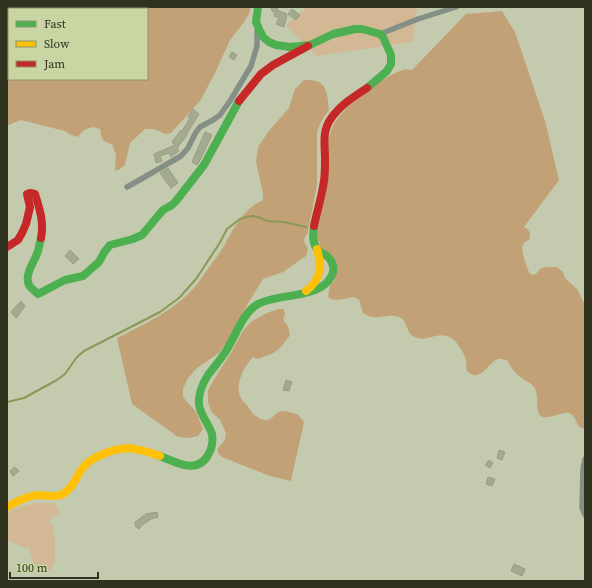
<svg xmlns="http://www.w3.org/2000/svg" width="592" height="588" font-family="'Source Serif 4',serif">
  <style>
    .green { fill: #d2b895 }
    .forest { fill: #c2a176 }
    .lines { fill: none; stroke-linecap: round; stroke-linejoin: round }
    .stream { stroke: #8b9856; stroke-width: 2 }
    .building { fill: #a4aa8e; stroke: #979c86 }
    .street { stroke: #849086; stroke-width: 5.5 }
    .fast { stroke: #4caf50; stroke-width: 8 }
    .slow { stroke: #ffc107; stroke-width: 8 }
    .jam { stroke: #c62828; stroke-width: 8 }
  </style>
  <rect width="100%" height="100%" fill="#c3caae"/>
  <g class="green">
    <path d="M308,7H417L412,42L317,56L286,25Z"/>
    <path d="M37,503H55L60,513L52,517L49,522L53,526L55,544V563L47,574L41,573L35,569L29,548L22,547L7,540V513L19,507Z"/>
  </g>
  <g class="forest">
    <path d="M149,7H251L249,14L244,22L230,40L215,73L200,101L171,133L165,134L154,129H145L130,143L125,165L120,169L115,171L116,155L112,144C101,141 102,139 100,129L93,127L84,130L78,137L69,134L65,131L21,120L13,123L7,126V77L9,75V79H147V9Z"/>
    <path d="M502,11L515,32L545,121L559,180L524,227C530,231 531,232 529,240C528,240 524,242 524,243C519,248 527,268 530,274L533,275L536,274L541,268L547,267H557L563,272L565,278L577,289L585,305V429C575,427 578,419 571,414C565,409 549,421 541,416C535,412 539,396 535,389C533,384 528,382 523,379C516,374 511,368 507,360C504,360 501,358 498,359C489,362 484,377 473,375C471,374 469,373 468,372C466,369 467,364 466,360C464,353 457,341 451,338C437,330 428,343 415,337C406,334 408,322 401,318C388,311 377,323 363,313L359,300L354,297C345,298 335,303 328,297L330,285L335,280L320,246L317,236L328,142C330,134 331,128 336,121C347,104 383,76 403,70C406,69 409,70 412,70L466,14Z"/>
    <path d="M304,80C327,79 327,90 329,110C323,118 319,124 317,133V184L308,232L304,239L305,244L308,248L306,256L283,272L263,279L249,302L226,343L219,353L197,368L188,378L183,389V397L196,412L203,429L198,436L188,438L178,437L132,404L117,338C145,324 173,311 194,288C198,284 201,278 205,273C210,266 216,258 221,251C233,231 241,210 263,200V194L256,161L258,147L268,132L289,108L295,89Z"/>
    <path d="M278,309H283C286,313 285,315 283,320L288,326L290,335C285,342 279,351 271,354C266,356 262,357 258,359L253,357C244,366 235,384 240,396C242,402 247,404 249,408C252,414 259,420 266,420C272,420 274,414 279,412C284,409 291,413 297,414L304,422L291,481L270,476L222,457L218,453V448L225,440L226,433L220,420L211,411L208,402V390L218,373L231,353L244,329L252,321L267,313Z"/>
  </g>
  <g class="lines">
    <g class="stream">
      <path d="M92,9L96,7"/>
      <path d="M7,78L9,77"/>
      <path d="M7,402L24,398L57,380L65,374L77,357L84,351L160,312L179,298L196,279L219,244L227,229L240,219L247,217L253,216L258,217L267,221L284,222L306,227"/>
    </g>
  </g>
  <g class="building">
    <path d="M271,7H278L277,10L287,14L284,27L276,24L279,18L274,16L275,12L272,11Z"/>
    <path d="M292,9L300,15L296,20L288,14Z"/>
    <path d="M232,52L237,55L234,60L229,57Z"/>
    <path d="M193,109L199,114L186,135H187L177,148L179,151L171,157L169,153L160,156L162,161L156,163L154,154L175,145L172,142L181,130L182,131L190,118L188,117Z"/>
    <path d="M205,132L212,135L199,162L197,165L192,162Z"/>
    <path d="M168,168L178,183L171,188L160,173Z"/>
    <path d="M70,250L79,259L73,264L65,256Z"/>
    <path d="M21,301L25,306L19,314V315L16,318L11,312Z"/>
    <path d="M286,380L292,382L289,391L283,390Z"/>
    <path d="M499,450L505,452L502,460L497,458Z"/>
    <path d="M489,460L493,463L490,468L485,465Z"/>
    <path d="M15,467L19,471L13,476L10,471Z"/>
    <path d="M488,477L495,479L492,486L486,484Z"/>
    <path d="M157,512L158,517L151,519L142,525L139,529L135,526L136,525L134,523L146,514Z"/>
    <path d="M514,564L525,569L522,576L511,571Z"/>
  </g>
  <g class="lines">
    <g class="street">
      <path d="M380,34L418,19L456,7"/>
      <path d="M127,187L143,178L181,156L188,148L196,132L200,127L213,120L220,115L230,101L251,66L257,46V31"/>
      <path d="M585,459L583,469L582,508L585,515"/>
    </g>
    <g class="fast">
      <path d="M258,7L256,22L259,29L263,37L269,42L276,45L290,47L310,45L333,34L355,29H362L380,34L383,37L391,55V64L387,71L367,88"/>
      <path d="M41,238C40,242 39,247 38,251C35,261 24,274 29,285C31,289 35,291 38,294L65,280L83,276L99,262L105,251L110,245L133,239L142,235L163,210L172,205L176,201L204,165L239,101"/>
      <path d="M160,456C176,462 197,475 208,455C212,449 213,441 212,434C209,424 200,415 199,404C198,394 203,383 208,375C214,367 221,359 226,351C235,337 243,312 258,304C279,293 322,299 332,275C335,269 333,261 327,256C324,254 320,253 317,249C312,243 313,234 314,226"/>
    </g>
    <g class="slow">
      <path d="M306,291C321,280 322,266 317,249"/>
      <path d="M7,507C17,501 27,496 38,495C46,495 56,498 63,494C72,489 76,478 81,470C86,463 93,458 101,455C125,444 136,448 160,456"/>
    </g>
    <g class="jam">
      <path d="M239,101L261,74L273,65L308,46"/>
      <path d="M314,226C317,211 322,196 324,181C325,174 325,167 325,159C325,146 322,132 330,120C339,106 353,97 367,88"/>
      <path d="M7,247L18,240L22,233L26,224L30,207L27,194L30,193L35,194C40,210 44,222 41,238"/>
    </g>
  </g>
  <rect width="592" height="588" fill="none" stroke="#2e321f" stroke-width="16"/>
  <rect x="8" y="8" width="140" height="72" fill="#c9d5a3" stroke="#8b946e"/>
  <rect x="16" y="21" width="20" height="6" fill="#4caf50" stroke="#8b946e"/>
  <text x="44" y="28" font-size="12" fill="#2e321f">Fast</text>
  <rect x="16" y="41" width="20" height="6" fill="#ffc107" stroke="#8b946e"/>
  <text x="44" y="48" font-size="12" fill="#2e321f">Slow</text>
  <rect x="16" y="61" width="20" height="6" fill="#c62828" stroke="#8b946e"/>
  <text x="44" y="68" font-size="12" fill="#2e321f">Jam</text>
  <path d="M10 572v6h88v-6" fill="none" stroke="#2e321f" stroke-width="2"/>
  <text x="16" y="572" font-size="12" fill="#2e321f" stroke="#c9d5a3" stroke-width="3" paint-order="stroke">100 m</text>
</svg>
